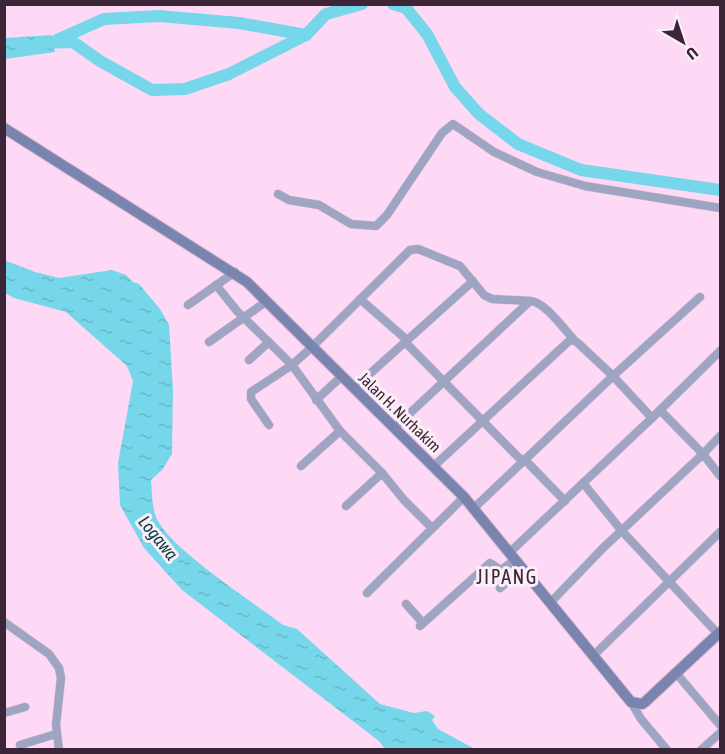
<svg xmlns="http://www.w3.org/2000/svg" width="725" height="754" font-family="'Asap Condensed',sans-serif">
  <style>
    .water { fill: url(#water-ripples) }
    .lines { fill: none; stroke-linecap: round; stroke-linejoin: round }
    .river { stroke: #76d6ea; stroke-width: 12 }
    .street-casing { stroke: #d6b5d0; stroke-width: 9 }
    .secondary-casing { stroke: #d6b5d0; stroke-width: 12 }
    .street { stroke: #9da5c2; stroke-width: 8 }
    .secondary { stroke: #7a85af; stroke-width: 10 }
    .labels { text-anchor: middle; stroke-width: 6; stroke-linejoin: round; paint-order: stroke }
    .street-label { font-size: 16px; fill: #3b2537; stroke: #fbeff8 }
    .water-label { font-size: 18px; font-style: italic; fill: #0b3a42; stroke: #fbeff8 }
    .quarter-label { font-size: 20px; letter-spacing: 1.5px; fill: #3b2537; stroke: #fbeff8 }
  </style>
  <defs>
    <pattern id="water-ripples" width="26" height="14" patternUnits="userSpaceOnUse" patternTransform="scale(1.5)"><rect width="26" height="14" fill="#76d6ea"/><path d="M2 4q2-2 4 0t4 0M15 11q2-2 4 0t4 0" fill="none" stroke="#67b8c9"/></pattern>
  </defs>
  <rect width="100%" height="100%" fill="#fdd9f6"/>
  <g class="water">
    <path d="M52,35L55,52L5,59V38Z"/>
    <path d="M4,260L35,272L59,278L112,270L126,275L133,282L139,284L160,309L169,325L173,391L172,454L162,470L151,480C152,492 152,507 156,517C167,547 256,604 283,625L297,629L380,704L414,713L427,711L435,716L432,720L438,729L475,749H385L379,741L182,590L144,548L120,505L118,463L133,381L127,366L66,312L14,298L5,293Z"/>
  </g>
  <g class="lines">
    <g class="river">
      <path d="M393,4L406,8L427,34L455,87L479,114L518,144L581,170L720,190"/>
      <path d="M57,40L104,19L159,16L239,23L306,35"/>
      <path d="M39,43L73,42L100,61L152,90L185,89L229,74L306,35L326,14L362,4"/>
    </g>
    <g class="street-casing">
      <g id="street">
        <path d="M278,194L289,200L319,205L351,224L376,226L387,215L442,133L453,124L494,152L537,172L585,186L720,208"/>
        <path d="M216,285L237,311L292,365L340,431L382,473L404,500L432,528"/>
        <path d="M360,299L407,340"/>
        <path d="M530,301C544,301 564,329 574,340"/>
        <path d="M188,305L235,272"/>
        <path d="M209,342L267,301"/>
        <path d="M405,342L522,461"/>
        <path d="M249,360L269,342"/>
        <path d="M354,388L473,281"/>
        <path d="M316,400L342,376"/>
        <path d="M660,410L703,454L720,436"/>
        <path d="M269,425L251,399V392L292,365L312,347L410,250L418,249L460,266L484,295L492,299L530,301L394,428"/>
        <path d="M524,459L565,501"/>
        <path d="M301,466L340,431"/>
        <path d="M434,466L569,341L574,340L579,344L613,376L700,297"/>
        <path d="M583,483L621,530L718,634"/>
        <path d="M346,506L382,473"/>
        <path d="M474,508L613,376L652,418"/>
        <path d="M509,553L652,418L720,351"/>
        <path d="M500,588L522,569"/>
        <path d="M367,593L464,497"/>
        <path d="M550,603L603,548L703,454L720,476"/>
        <path d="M406,604L423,623"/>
        <path d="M4,622L49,654L59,668L61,678L56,725L59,750"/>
        <path d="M420,626L490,563L501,570L515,560"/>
        <path d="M593,656L720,532"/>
        <path d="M676,673L720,725"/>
        <path d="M631,702L641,719L667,750"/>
        <path d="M4,713L25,707"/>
        <path d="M20,745L56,734"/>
        <path d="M701,750L720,733"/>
      </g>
    </g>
    <g class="secondary-casing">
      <path id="secondary" d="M4,128L247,282L464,497L631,702L642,704L645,702L720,632"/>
    </g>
    <use href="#street" class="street"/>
    <use href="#secondary" class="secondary"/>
  </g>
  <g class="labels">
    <g class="street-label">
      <text transform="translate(400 412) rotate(44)" y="6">Jalan H. Nurhakim</text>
    </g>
    <g class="water-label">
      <text transform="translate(158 538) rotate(51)" y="6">Logawa</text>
    </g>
    <g class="quarter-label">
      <text x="507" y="584">JIPANG</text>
    </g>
  </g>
  <rect width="725" height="754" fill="none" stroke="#3b2537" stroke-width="12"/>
  <g transform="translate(683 42) rotate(141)" stroke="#fbeff8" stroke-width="4.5" paint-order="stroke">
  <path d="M0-4.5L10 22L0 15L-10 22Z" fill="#3b2537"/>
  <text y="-9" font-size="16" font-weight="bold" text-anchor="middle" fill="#3b2537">U</text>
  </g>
</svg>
